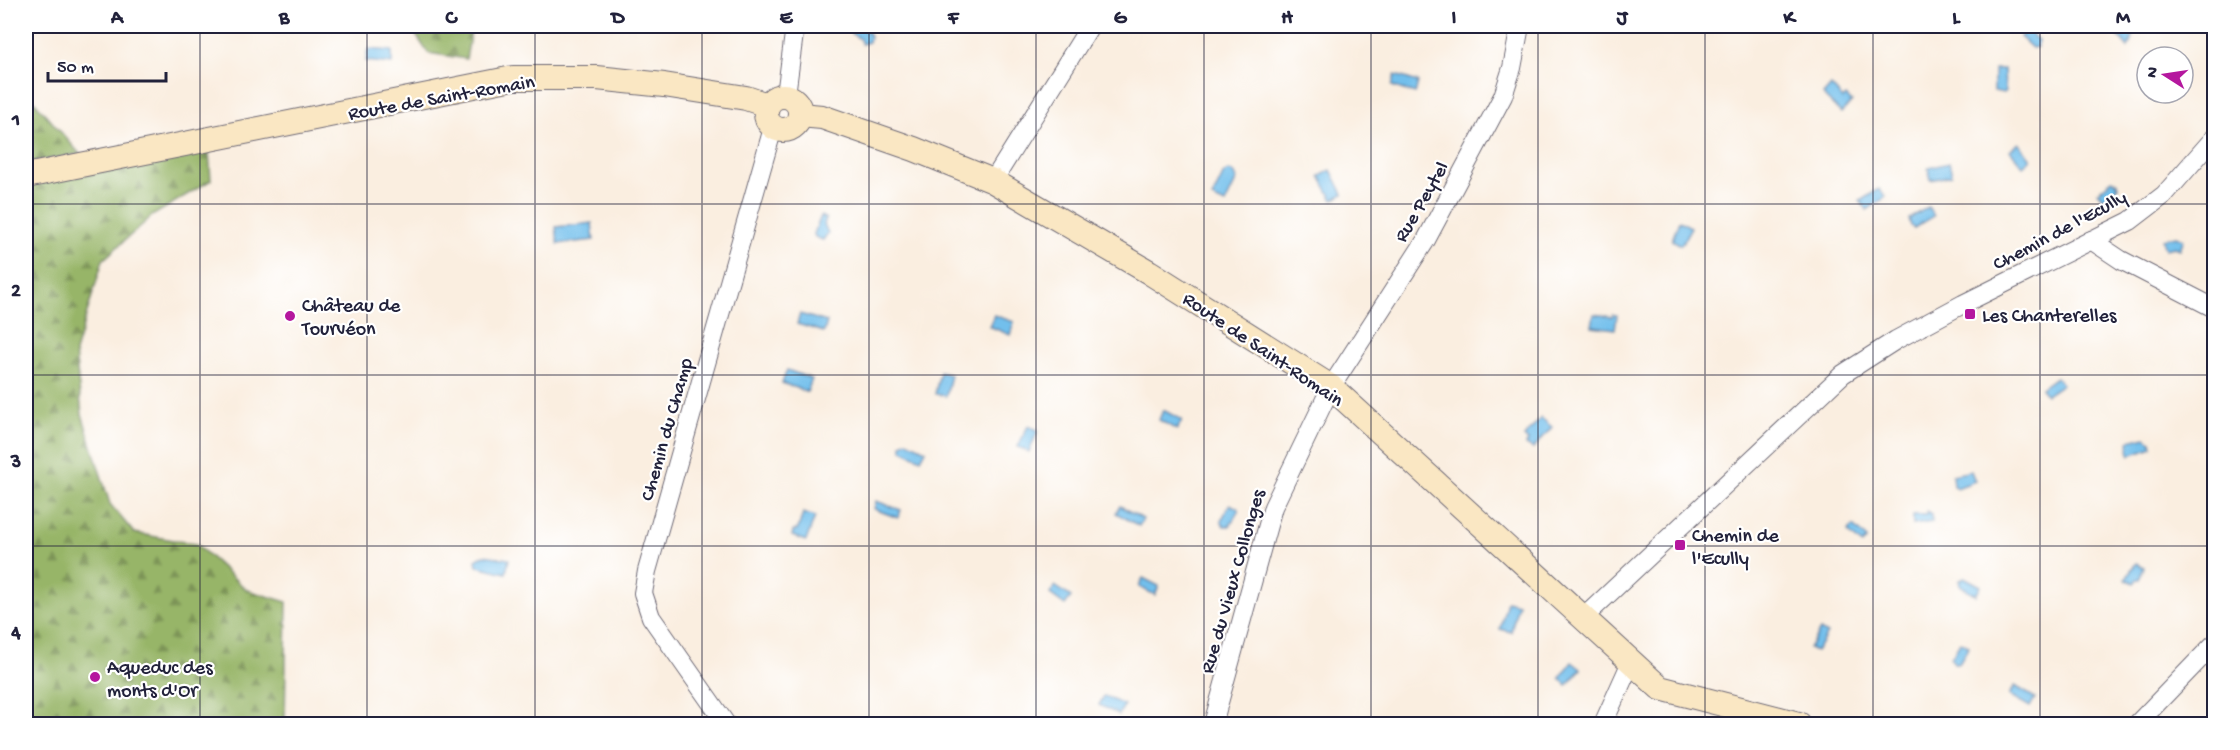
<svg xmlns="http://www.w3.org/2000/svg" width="2240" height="750" font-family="'Gochi Hand',sans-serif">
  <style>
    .forest { fill: url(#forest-firs); stroke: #5c6c52; stroke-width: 1.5 }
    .water { fill: #72bfec; stroke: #4a7094; stroke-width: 1.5 }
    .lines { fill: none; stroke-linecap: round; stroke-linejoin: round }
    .minor-casing { stroke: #6e6975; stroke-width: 20 }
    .secondary-casing { stroke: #6e6975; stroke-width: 26 }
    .minor { stroke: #fff; stroke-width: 18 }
    .secondary { stroke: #fae7c3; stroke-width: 24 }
    .grid { fill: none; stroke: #22223b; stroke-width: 1.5; stroke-opacity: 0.55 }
    .poi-dot { fill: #b5179e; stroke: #fff; stroke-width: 2 }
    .labels { text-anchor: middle; stroke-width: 4.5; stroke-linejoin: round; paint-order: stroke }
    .street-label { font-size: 20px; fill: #22223b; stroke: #fff }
    .poi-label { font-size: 20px; fill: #22223b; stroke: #fff; text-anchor: start }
    .neatline { fill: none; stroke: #22223b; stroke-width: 2 }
    .grid-label { font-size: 20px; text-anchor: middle; font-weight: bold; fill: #22223b }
  </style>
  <defs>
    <pattern id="forest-firs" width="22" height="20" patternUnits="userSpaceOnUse" patternTransform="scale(1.5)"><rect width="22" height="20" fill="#97b568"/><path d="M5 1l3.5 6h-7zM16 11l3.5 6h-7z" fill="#7b9357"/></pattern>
  </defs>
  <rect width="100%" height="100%" fill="#fff"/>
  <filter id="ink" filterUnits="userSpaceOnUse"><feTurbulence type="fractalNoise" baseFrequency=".0167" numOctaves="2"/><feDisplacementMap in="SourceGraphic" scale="12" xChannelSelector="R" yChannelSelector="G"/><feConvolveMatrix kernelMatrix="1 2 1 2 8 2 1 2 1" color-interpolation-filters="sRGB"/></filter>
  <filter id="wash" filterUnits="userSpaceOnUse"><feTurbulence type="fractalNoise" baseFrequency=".008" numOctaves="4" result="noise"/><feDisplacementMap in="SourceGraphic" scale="24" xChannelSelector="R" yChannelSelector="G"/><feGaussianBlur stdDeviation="1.35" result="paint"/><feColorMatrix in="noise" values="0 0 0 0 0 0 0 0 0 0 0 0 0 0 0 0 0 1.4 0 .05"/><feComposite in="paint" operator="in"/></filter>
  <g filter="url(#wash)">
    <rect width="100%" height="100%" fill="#faeee0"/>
    <g class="forest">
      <path d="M388,26H472L466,59L428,53L412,29Z"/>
      <path d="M26,92L80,154L26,163Z"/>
      <path d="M209,152L211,180L152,216L103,260L75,352L82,414L110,504L134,533L196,544L247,590L287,602L285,724H26V184Z"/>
    </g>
    <g class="water">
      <path d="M854,27L868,31L870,37L869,42L862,44L859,38L852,34L851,30Z"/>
      <path d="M2126,27H2132L2135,31L2128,48L2118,36Z"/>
      <path d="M2026,30L2038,40L2037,47L2032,48L2020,37Z"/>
      <path d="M368,49L392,51V64L366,61Z"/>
      <path d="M1994,69H2004L2005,91L2003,93L1994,91Z"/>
      <path d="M1395,75L1418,82L1415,94L1392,86Z"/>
      <path d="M1831,86L1843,99L1846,96L1852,102L1841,113L1823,95Z"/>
      <path d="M2019,143L2031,159L2023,166L2010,150Z"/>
      <path d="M1949,163L1952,175L1931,180L1928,168Z"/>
      <path d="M1331,170L1343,194L1333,200L1320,176Z"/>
      <path d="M1229,171L1234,173L1237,179L1225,204L1212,198L1224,173Z"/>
      <path d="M2112,180L2117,182L2118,187L2103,199L2097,192Z"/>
      <path d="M1879,189L1886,197L1867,210L1860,201Z"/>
      <path d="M1928,207L1934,216L1914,228L1911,226L1909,219Z"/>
      <path d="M821,216L826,219L824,224L828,233L823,240L815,237L814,234Z"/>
      <path d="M1679,221L1691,227L1681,245L1672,240Z"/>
      <path d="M592,223L594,240L558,244L556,227Z"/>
      <path d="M2176,236L2184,239L2180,249L2175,247L2165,249L2162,239Z"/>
      <path d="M800,314L827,322L824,332L797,324Z"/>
      <path d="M1594,314L1612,317L1613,315H1617L1615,329L1592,326Z"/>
      <path d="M994,315L1014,322L1010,335L989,326Z"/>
      <path d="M787,370L812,379L807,392L782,383Z"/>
      <path d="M940,372L951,375L946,396L935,394Z"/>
      <path d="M2056,377L2062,384L2046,395L2041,388Z"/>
      <path d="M1163,410L1182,420L1177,430L1159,420Z"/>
      <path d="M1541,418L1552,427L1533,449L1526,445L1528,441L1524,437Z"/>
      <path d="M1028,426L1038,430L1029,452L1018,447Z"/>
      <path d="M2146,437L2151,441L2152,447L2130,455L2128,441Z"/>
      <path d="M907,441L926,450L921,459L902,450V444Z"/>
      <path d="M1971,471L1975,481L1957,488L1953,486L1952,475Z"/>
      <path d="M876,501L901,510L898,518L874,509Z"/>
      <path d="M1230,504L1239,509L1230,526H1224L1221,521Z"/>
      <path d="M1120,506L1143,519L1139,526L1116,513Z"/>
      <path d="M1927,511L1932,514V522L1913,525V515H1927Z"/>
      <path d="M803,513L815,517L806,541L792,536L793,531L798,529Z"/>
      <path d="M1853,526L1867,539L1862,545L1848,532Z"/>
      <path d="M484,555L509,559L506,573L477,566L476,560Z"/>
      <path d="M2136,563L2144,567L2139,580L2137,579L2134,583L2126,579Z"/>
      <path d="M1964,577L1981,586L1976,595L1960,585L1959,580Z"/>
      <path d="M1143,578L1159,586L1155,595L1139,587Z"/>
      <path d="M1055,586L1071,597L1065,605L1050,594Z"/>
      <path d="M1507,601L1518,604L1511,632L1500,629Z"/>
      <path d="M1820,630L1827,634L1816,652L1809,648Z"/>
      <path d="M1960,642L1969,646L1959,663H1954L1951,658Z"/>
      <path d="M1572,662L1581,669L1567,685L1560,678Z"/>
      <path d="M2015,686L2035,698L2030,707L2009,695Z"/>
      <path d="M1104,696L1124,705L1119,715L1099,705Z"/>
    </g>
  </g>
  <g filter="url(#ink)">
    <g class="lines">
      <g class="minor-casing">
        <g id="minor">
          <path d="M786,95L795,26"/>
          <path d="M993,181L1090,26"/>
          <path d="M2091,240L2121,260L2214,308"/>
          <path d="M1582,619L1843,374L1896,340L1963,304L2130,221L2164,195L2214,138"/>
          <path d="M726,724L651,617L643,593L647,571L773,128"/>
          <path d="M1213,724L1273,507L1331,387L1426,240L1503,96L1512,68L1520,26"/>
          <path d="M1603,724L1631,662"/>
          <path d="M2137,724L2214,644"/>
        </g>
      </g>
      <g class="secondary-casing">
        <g id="secondary">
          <circle cx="783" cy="113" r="17"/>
          <path d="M800,115L822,117L914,149L993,181L1149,272L1331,387L1660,688L1799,724"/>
          <path d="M26,176L513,78H597L664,85L746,98L767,105"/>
        </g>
      </g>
      <use href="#minor" class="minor"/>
      <use href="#secondary" class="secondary"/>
    </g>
  </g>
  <path class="grid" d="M200,26V724M367,26V724M535,26V724M702,26V724M869,26V724M1036,26V724M1204,26V724M1371,26V724M1538,26V724M1705,26V724M1873,26V724M2040,26V724M26,204H2214M26,375H2214M26,546H2214"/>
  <g class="poi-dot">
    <rect x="1964" y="308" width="12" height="12" rx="3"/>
    <circle cx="290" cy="316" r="6"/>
    <rect x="1674" y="539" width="12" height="12" rx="3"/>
    <circle cx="95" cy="677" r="6"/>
  </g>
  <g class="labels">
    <g class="street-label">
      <text transform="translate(441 96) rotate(-10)" y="7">Route de Saint-Romain</text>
      <text transform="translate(1420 201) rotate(-60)" y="7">Rue Peytel</text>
      <text transform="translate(2059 229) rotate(-28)" y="7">Chemin de l'Ecully</text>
      <text transform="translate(1264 348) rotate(34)" y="7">Route de Saint-Romain</text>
      <text transform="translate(665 429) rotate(-74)" y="7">Chemin du Champ</text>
      <text transform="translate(1231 581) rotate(-74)" y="7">Rue du Vieux Collonges</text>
    </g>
    <g class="poi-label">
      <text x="302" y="311">Château de<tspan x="302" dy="23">Tourvéon</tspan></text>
      <text x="1982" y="321">Les Chanterelles</text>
      <text x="1692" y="541">Chemin de<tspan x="1692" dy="23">l'Ecully</tspan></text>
      <text x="107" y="673">Aqueduc des<tspan x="107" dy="23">monts d'Or</tspan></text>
    </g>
  </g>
  <rect width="2240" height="750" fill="none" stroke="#fff" stroke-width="66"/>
  <g transform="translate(2165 75) rotate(282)"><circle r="28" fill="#ffffff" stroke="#a7a7b1" stroke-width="1.5"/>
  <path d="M0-4.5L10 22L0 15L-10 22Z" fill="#b5179e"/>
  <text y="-9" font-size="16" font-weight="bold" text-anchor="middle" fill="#22223b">N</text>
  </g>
  <path d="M48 72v9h118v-9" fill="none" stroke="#22223b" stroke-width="3"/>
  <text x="57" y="72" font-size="18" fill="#22223b" stroke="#ffffff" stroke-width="4.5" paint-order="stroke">50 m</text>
  <rect x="33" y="33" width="2174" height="684" class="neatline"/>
  <g class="grid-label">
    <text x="117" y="23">A</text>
    <text x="284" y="23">B</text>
    <text x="451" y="23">C</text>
    <text x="618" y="23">D</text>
    <text x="786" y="23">E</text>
    <text x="953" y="23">F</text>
    <text x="1120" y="23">G</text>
    <text x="1287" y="23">H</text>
    <text x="1454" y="23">I</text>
    <text x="1622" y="23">J</text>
    <text x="1789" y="23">K</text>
    <text x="1956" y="23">L</text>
    <text x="2123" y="23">M</text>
    <text x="16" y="125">1</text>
    <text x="16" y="296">2</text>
    <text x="16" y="467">3</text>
    <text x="16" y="638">4</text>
  </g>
</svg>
